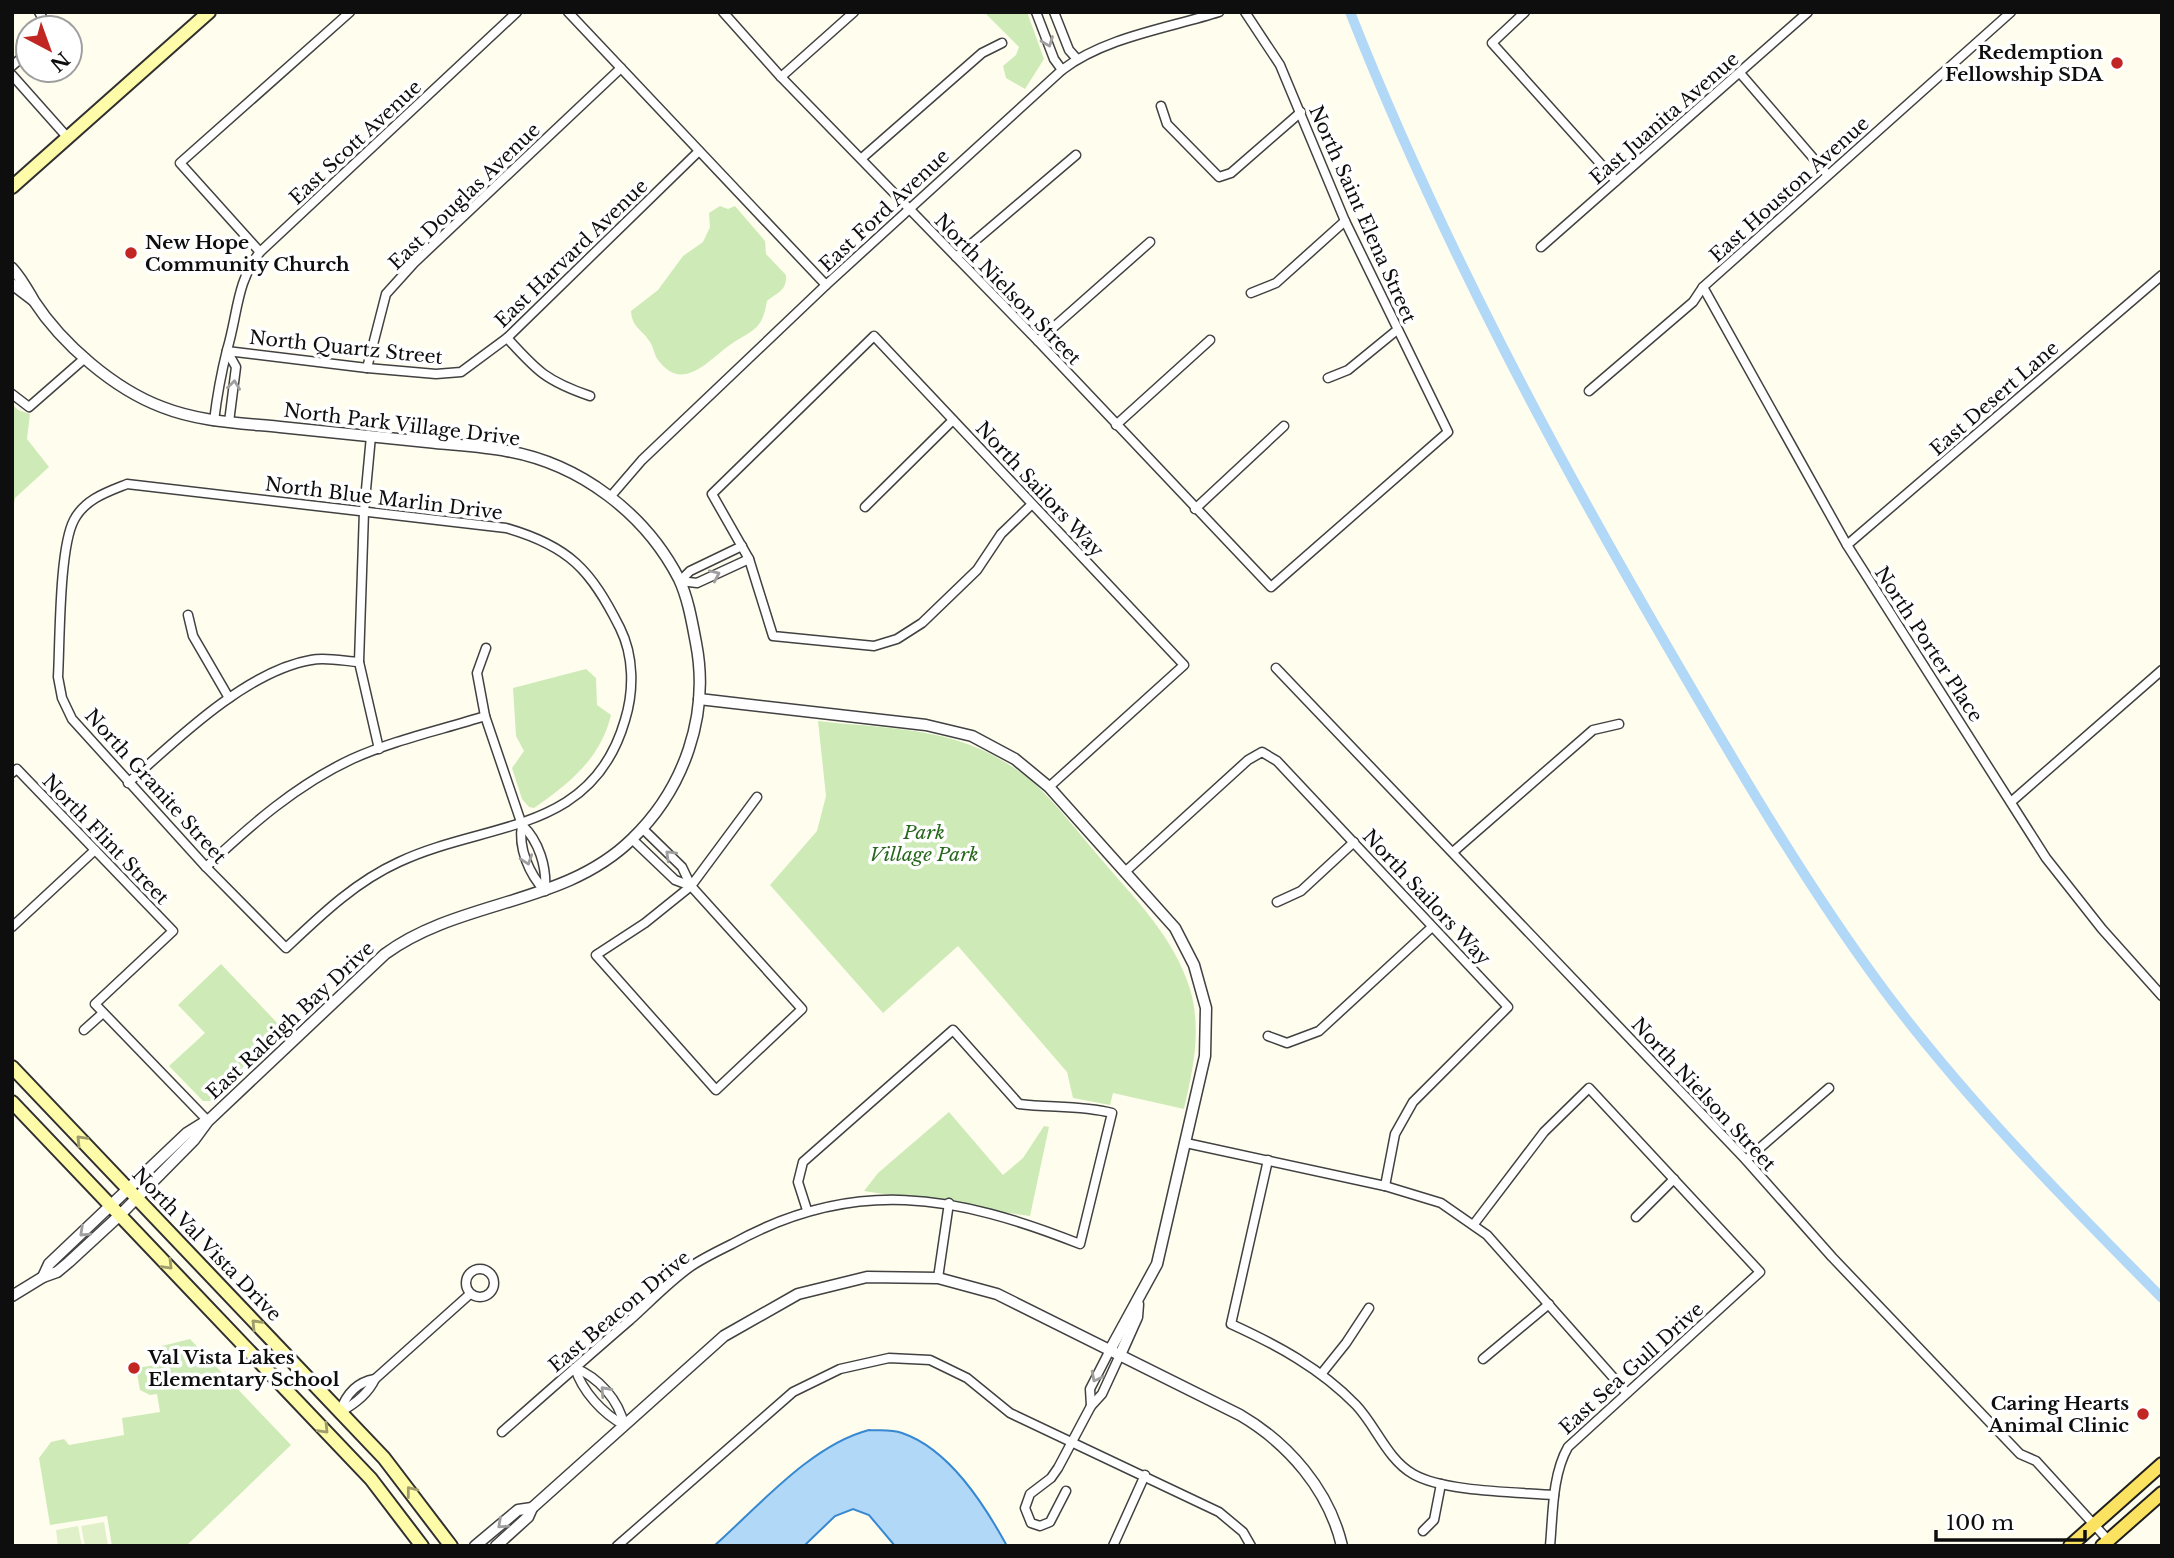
<svg xmlns="http://www.w3.org/2000/svg" width="2174" height="1558" font-family="'Libre Baskerville',serif">
  <style>
    .green { fill: #ceebb7 }
    .pitch { fill: #e0f1c9 }
    .water { fill: #b2d8f8; stroke: #3688d1; stroke-width: 2 }
    .lines { fill: none; stroke-linecap: round; stroke-linejoin: round }
    .canal { stroke: #b2d8f8; stroke-width: 10 }
    .minor-casing { stroke: #414141; stroke-width: 11 }
    .tertiary-casing { stroke: #414141; stroke-width: 13 }
    .secondary-casing { stroke: #303030; stroke-width: 16 }
    .primary-casing { stroke: #1f1f1f; stroke-width: 16 }
    .minor { stroke: #fff; stroke-width: 8 }
    .tertiary { stroke: #fff; stroke-width: 10 }
    .secondary { stroke: #fffca9; stroke-width: 12 }
    .primary { stroke: #fce261; stroke-width: 12 }
    .oneway { stroke: #9f9f9f }
    .oneway2 { stroke: #9f9d6b }
    .poi-dot { fill: #c22622; stroke: #fff; stroke-width: 2.5 }
    .labels { text-anchor: middle; stroke-width: 7; stroke-linejoin: round; paint-order: stroke }
    .poi-label { font-size: 19px; font-weight: bold; fill: #0e0e0e; stroke: #fff; text-anchor: end }
    .street-label { font-size: 19px; fill: #0e0e0e; stroke: #fff }
    .park-label { font-size: 19px; font-style: italic; fill: #26671c; stroke: #fff }
  </style>
  <rect width="100%" height="100%" fill="#fffdee"/>
  <g class="green">
    <path d="M984,12H1027L1044,59L1025,89L1006,78L1003,66L1016,55L1019,47Z"/>
    <path d="M720,206L728,209L735,206L765,241L766,254L786,275C787,291 778,292 767,301C762,333 750,330 727,347C706,363 680,394 656,357C654,352 653,347 650,342C642,329 632,328 631,311L658,290L683,256L703,242L710,227L709,213Z"/>
    <path d="M12,404L18,410L30,414L27,439L49,467L15,498L12,514Z"/>
    <path d="M586,669L596,678L597,705L611,715C601,758 569,784 534,808L529,807L522,799L512,768L524,751L516,736L513,688Z"/>
    <path d="M818,721C868,727 923,727 970,745C992,753 1017,768 1034,783C1058,806 1079,833 1101,859C1135,899 1174,937 1190,989C1202,1030 1193,1069 1184,1109L1113,1093L1110,1105L1073,1098L1067,1072L958,946L883,1013L770,885L817,831L826,796Z"/>
    <path d="M221,964L283,1029L217,1092L212,1101H203L169,1066L205,1033L178,1005Z"/>
    <path d="M949,1112L1003,1175L1023,1158L1044,1126L1049,1127L1030,1216L864,1191L878,1173Z"/>
    <path d="M190,1339L291,1445L186,1546H112L107,1516L50,1525L39,1458L51,1442L64,1439L69,1445L124,1435L122,1418L160,1412L157,1394L150,1395L140,1390L136,1368L162,1364V1346Z"/>
  </g>
  <g class="pitch">
    <path d="M104,1522L108,1546H85L81,1526Z"/>
    <path d="M78,1526L82,1546H58L56,1530Z"/>
  </g>
  <path class="water" d="M869,1430C880,1431 891,1429 902,1433C949,1449 984,1504 1007,1546H895L869,1515L853,1509L835,1516L804,1546H714C759,1506 811,1445 869,1430Z"/>
  <g class="lines">
    <path class="canal" d="M1350,12C1439,237 1552,449 1674,658C1738,768 1808,888 1884,990C1967,1101 2064,1199 2162,1298"/>
    <g class="minor-casing">
      <g id="minor">
        <path d="M39,12L48,28"/>
        <path d="M568,12L826,285"/>
        <path d="M723,12L781,77L1038,341L1271,587L1448,432L1345,221L1280,65L1245,12"/>
        <path d="M1036,12L1054,59L1062,70"/>
        <path d="M1054,12L1069,50L1077,59"/>
        <path d="M1525,12L1492,43L1616,181"/>
        <path d="M12,66L28,52"/>
        <path d="M1740,73L1827,174"/>
        <path d="M12,75L68,138"/>
        <path d="M781,77L854,12"/>
        <path d="M1161,106L1167,124L1219,177L1231,173L1301,112"/>
        <path d="M862,158L982,53L1002,43"/>
        <path d="M1541,247L1808,12"/>
        <path d="M260,252L180,163L350,12"/>
        <path d="M956,257L1076,155"/>
        <path d="M1703,287L1847,545L2046,858L2102,929L2162,996"/>
        <path d="M1251,293L1276,283L1345,221"/>
        <path d="M507,338C537,371 546,381 590,396"/>
        <path d="M1038,341L1150,242"/>
        <path d="M227,351L367,368L436,374L461,372L507,338L699,151"/>
        <path d="M227,351L236,367L229,422"/>
        <path d="M367,368L386,294L414,263L621,68"/>
        <path d="M1328,378L1348,370L1397,330"/>
        <path d="M1589,391L1693,302L1703,287L2011,12"/>
        <path d="M12,394L29,407L85,358"/>
        <path d="M214,421C217,396 221,374 227,350C238,314 236,282 260,252L517,12"/>
        <path d="M1116,425L1210,340"/>
        <path d="M371,436L364,511L359,662L379,749"/>
        <path d="M127,484L506,528C569,546 591,570 620,628C634,656 634,691 625,720C592,835 486,821 399,862C355,882 321,915 286,948L206,867L72,719L62,698L58,677C60,642 59,548 74,520C85,499 107,492 127,484Z"/>
        <path d="M611,496L642,460L826,285L1062,70C1105,37 1169,28 1219,12"/>
        <path d="M1032,504L1001,534L977,570L922,623L897,639L874,646L773,636L749,559L712,494L874,336L1184,665L1049,787"/>
        <path d="M865,507L953,420"/>
        <path d="M1195,509L1284,426"/>
        <path d="M1847,545L2162,275"/>
        <path d="M680,581L697,583L749,559"/>
        <path d="M680,581L690,571L742,546"/>
        <path d="M188,615L193,636L229,698"/>
        <path d="M486,648L477,673L485,716L522,825C539,841 547,867 545,891"/>
        <path d="M1276,668L1746,1160L1832,1257L2020,1454L2036,1461L2108,1540"/>
        <path d="M12,773L17,769L173,931L95,1004L208,1121"/>
        <path d="M128,783C175,741 246,671 311,660C325,657 344,661 359,662"/>
        <path d="M2011,802L2162,670"/>
        <path d="M522,825C518,848 529,874 545,891"/>
        <path d="M642,828L682,867L691,886L802,1009L716,1090L596,955L645,923L691,886L757,797"/>
        <path d="M632,839L675,880L691,886"/>
        <path d="M1453,852L1593,730L1619,724"/>
        <path d="M206,867C251,825 296,785 352,759C394,740 441,730 485,716"/>
        <path d="M1126,871L1248,760L1262,752L1277,761L1508,1007L1413,1102L1395,1134L1385,1186"/>
        <path d="M1277,902L1301,891L1354,842"/>
        <path d="M12,927L95,850"/>
        <path d="M84,1030L103,1013"/>
        <path d="M1268,1036L1287,1043L1319,1031L1432,927"/>
        <path d="M1186,1143L1385,1186L1441,1203L1487,1235L1627,1393"/>
        <path d="M1268,1160L1231,1324C1277,1345 1320,1368 1356,1405C1376,1426 1387,1459 1413,1474C1444,1492 1517,1492 1554,1495"/>
        <path d="M1746,1160L1829,1088"/>
        <path d="M1636,1217L1674,1179"/>
        <path d="M1474,1224L1544,1132L1589,1088L1760,1272L1568,1447C1552,1475 1553,1514 1550,1546"/>
        <circle cx="480" cy="1283" r="14"/>
        <path d="M938,1278L949,1203"/>
        <path d="M1483,1359L1549,1304"/>
        <path d="M575,1368C598,1377 619,1400 624,1425"/>
        <path d="M575,1368C582,1391 603,1414 624,1425"/>
        <path d="M1322,1373L1346,1343L1369,1308"/>
        <path d="M1091,1406L1090,1389L1110,1350"/>
        <path d="M340,1412C355,1404 368,1394 375,1379L470,1294"/>
        <path d="M340,1412C346,1394 357,1382 375,1379"/>
        <path d="M502,1432C544,1395 587,1357 630,1320C650,1302 669,1282 690,1267C703,1258 718,1251 732,1244C854,1176 956,1195 1080,1244L1112,1113C1080,1105 1051,1108 1019,1104L953,1030L803,1162L798,1182L807,1210"/>
        <path d="M1066,1491L1050,1522L1040,1526L1031,1523L1025,1508L1030,1494L1051,1478L1058,1468L1091,1406L1102,1394L1120,1355"/>
        <path d="M1423,1531L1434,1520L1441,1484"/>
        <path d="M617,1546L793,1392L840,1369L889,1358L930,1360L967,1378L1010,1413L1219,1512L1243,1532L1251,1546"/>
        <path d="M1113,1546L1145,1475"/>
      </g>
    </g>
    <g class="tertiary-casing">
      <g id="tertiary">
        <path d="M12,268C22,279 27,289 34,301C62,344 114,389 162,407C200,422 240,423 280,427C329,432 378,437 427,442C454,445 481,446 507,451C580,464 645,513 679,579C688,598 692,622 696,643C710,715 684,789 632,839C564,906 460,899 385,954L208,1121L194,1140L120,1215L69,1262L57,1272L43,1277L12,1296"/>
        <path d="M12,284L33,300"/>
        <path d="M699,699L926,725L972,736L1015,759L1049,787L1175,928L1194,965L1206,1008L1205,1056L1157,1264L1110,1350"/>
        <path d="M43,1277L49,1264L187,1133L203,1123"/>
        <path d="M1120,1355L1137,1317L1138,1304"/>
        <path d="M475,1546L518,1510L532,1508"/>
        <path d="M496,1546L528,1517L532,1508L724,1336L798,1294L867,1277L938,1278L997,1294L1240,1415C1288,1443 1329,1490 1342,1546"/>
      </g>
    </g>
    <g class="secondary-casing">
      <g id="secondary">
        <path d="M12,187L209,12"/>
        <path d="M12,1067L384,1458L451,1546"/>
        <path d="M12,1102L371,1479L422,1546"/>
      </g>
    </g>
    <g class="primary-casing">
      <g id="primary">
        <path d="M2070,1546L2162,1464"/>
        <path d="M2102,1546L2162,1493"/>
      </g>
    </g>
    <use href="#minor" class="minor"/>
    <use href="#tertiary" class="tertiary"/>
    <use href="#secondary" class="secondary"/>
    <use href="#primary" class="primary"/>
  </g>
  <defs><path id="oneway-chevron" d="M-2-3.5L2.5 0L-2 3.5" fill="none" stroke-width="1.6" stroke-linecap="round" stroke-linejoin="round" transform="scale(1.75)"/></defs>
  <g class="oneway">
    <use href="#oneway-chevron" transform="translate(1048 42) rotate(69)"/>
    <use href="#oneway-chevron" transform="translate(234 385) rotate(-83)"/>
    <use href="#oneway-chevron" transform="translate(715 575) rotate(-24)"/>
    <use href="#oneway-chevron" transform="translate(670 855) rotate(-136)"/>
    <use href="#oneway-chevron" transform="translate(527 860) rotate(71)"/>
    <use href="#oneway-chevron" transform="translate(84 1232) rotate(137)"/>
    <use href="#oneway-chevron" transform="translate(1096 1377) rotate(117)"/>
    <use href="#oneway-chevron" transform="translate(605 1391) rotate(-132)"/>
    <use href="#oneway-chevron" transform="translate(502 1524) rotate(138)"/>
  </g>
  <g class="oneway2">
    <use href="#oneway-chevron" transform="translate(81 1140) rotate(-134)"/>
    <use href="#oneway-chevron" transform="translate(168 1265) rotate(46)"/>
    <use href="#oneway-chevron" transform="translate(256 1324) rotate(-134)"/>
    <use href="#oneway-chevron" transform="translate(324 1429) rotate(46)"/>
    <use href="#oneway-chevron" transform="translate(411 1491) rotate(-128)"/>
  </g>
  <g class="poi-dot">
    <circle cx="2117" cy="63" r="7"/>
    <circle cx="131" cy="253" r="7"/>
    <circle cx="134" cy="1368" r="7"/>
    <circle cx="2143" cy="1414" r="7"/>
  </g>
  <g class="labels">
    <g class="poi-label">
      <text x="2103" y="59">Redemption<tspan x="2103" dy="22">Fellowship SDA</tspan></text>
      <text x="145" y="249" text-anchor="start">New Hope<tspan x="145" dy="22">Community Church</tspan></text>
      <text x="148" y="1364" text-anchor="start">Val Vista Lakes<tspan x="148" dy="22">Elementary School</tspan></text>
      <text x="2129" y="1410">Caring Hearts<tspan x="2129" dy="22">Animal Clinic</tspan></text>
    </g>
    <g class="street-label">
      <text transform="translate(1664 118) rotate(-41)" y="7">East Juanita Avenue</text>
      <text transform="translate(355 142) rotate(-43)" y="7">East Scott Avenue</text>
      <text transform="translate(1789 189) rotate(-42)" y="7">East Houston Avenue</text>
      <text transform="translate(464 196) rotate(-44)" y="7">East Douglas Avenue</text>
      <text transform="translate(884 210) rotate(-43)" y="7">East Ford Avenue</text>
      <text transform="translate(1363 214) rotate(66)" y="7">North Saint Elena Street</text>
      <text transform="translate(571 253) rotate(-44)" y="7">East Harvard Avenue</text>
      <text transform="translate(1008 289) rotate(46)" y="7">North Nielson Street</text>
      <text transform="translate(346 347) rotate(6)" y="7">North Quartz Street</text>
      <text transform="translate(1994 398) rotate(-41)" y="7">East Desert Lane</text>
      <text transform="translate(402 424) rotate(7)" y="7">North Park Village Drive</text>
      <text transform="translate(1040 489) rotate(47)" y="7">North Sailors Way</text>
      <text transform="translate(384 498) rotate(7)" y="7">North Blue Marlin Drive</text>
      <text transform="translate(1929 644) rotate(57)" y="7">North Porter Place</text>
      <text transform="translate(156 786) rotate(48)" y="7">North Granite Street</text>
      <text transform="translate(106 839) rotate(46)" y="7">North Flint Street</text>
      <text transform="translate(1427 897) rotate(47)" y="7">North Sailors Way</text>
      <text transform="translate(290 1020) rotate(-43)" y="7">East Raleigh Bay Drive</text>
      <text transform="translate(1704 1094) rotate(47)" y="7">North Nielson Street</text>
      <text transform="translate(207 1244) rotate(46)" y="7">North Val Vista Drive</text>
      <text transform="translate(619 1311) rotate(-40)" y="7">East Beacon Drive</text>
      <text transform="translate(1631 1368) rotate(-42)" y="7">East Sea Gull Drive</text>
    </g>
    <g class="park-label">
      <text x="924" y="839">Park<tspan x="924" dy="22">Village Park</tspan></text>
    </g>
  </g>
  <rect width="2174" height="1558" fill="none" stroke="#0e0e0e" stroke-width="28"/>
  <g transform="translate(49 49) rotate(139)"><circle r="33" fill="#ffffff" stroke="#9f9f9f" stroke-width="2"/>
  <path d="M0-5L12 26L0 18L-12 26Z" fill="#c22622"/>
  <text y="-10" font-size="19" font-weight="bold" text-anchor="middle" fill="#0e0e0e">N</text>
  </g>
  <path d="M1936 1530v10h149v-10" fill="none" stroke="#0e0e0e" stroke-width="3.5"/>
  <text x="1946" y="1530" font-size="21" fill="#0e0e0e" stroke="#ffffff" stroke-width="5" paint-order="stroke">100 m</text>
</svg>
